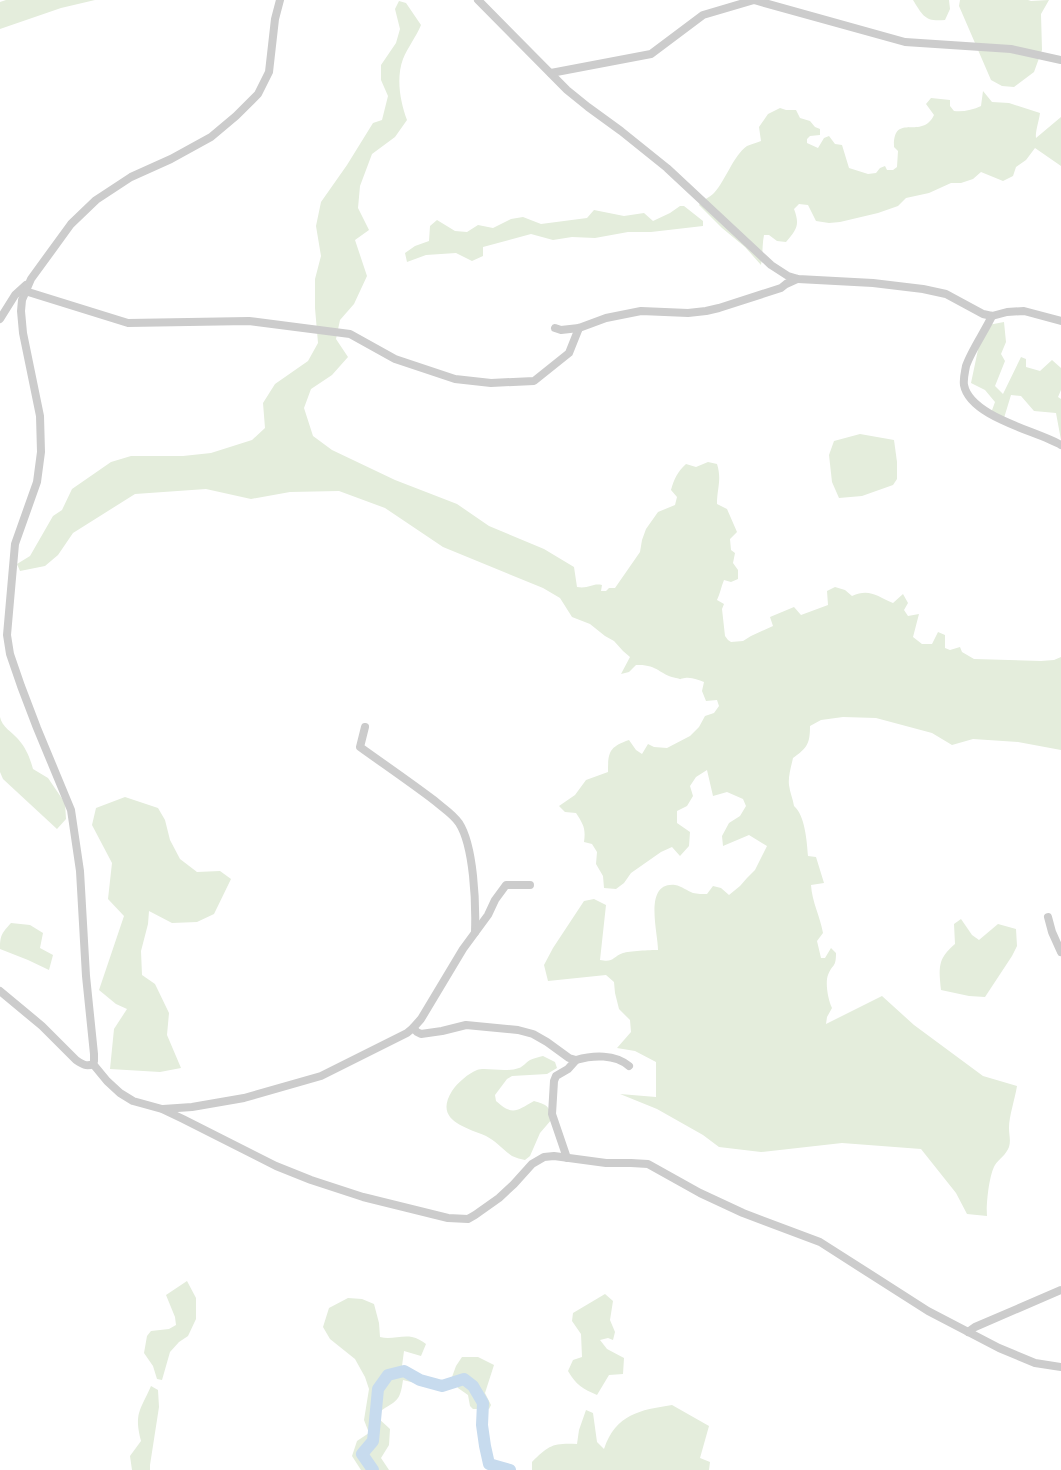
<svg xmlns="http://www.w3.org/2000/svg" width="1061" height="1470" font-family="'Source Sans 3',sans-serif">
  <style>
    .green { fill: #e4eddc }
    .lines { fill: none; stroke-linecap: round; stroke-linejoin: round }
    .river { stroke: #c7dbee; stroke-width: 12 }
    .minor { stroke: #ccc; stroke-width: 8 }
  </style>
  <rect width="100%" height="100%" fill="#fff"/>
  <g class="green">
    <path d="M6,0H95L61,8L0,29V2Z"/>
    <path d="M913,0H949L950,9L945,20C925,22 923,16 913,0Z"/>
    <path d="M960,0H1028L1031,1L1049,0L1041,14L1042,50L1034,72L1014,87L1002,86L991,80L959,6Z"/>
    <path d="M399,1L406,3L421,25C416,37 408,47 403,59C396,78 400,101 407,120L395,137L372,154L360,186L358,208L369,230L355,240L367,276L354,304L340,320L336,339L348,357L332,375L311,389L304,408L313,436L332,450L395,480L457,504L489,526L544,549L574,567L577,587C589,589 592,583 602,585L601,591H606L609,588H615L640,552L642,540L646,529L658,512L675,505L677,497L671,490C674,479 678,471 686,464L696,467L708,462L717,464C722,480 717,488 717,504L727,509L737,532L730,539L731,550L735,553L733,563L738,570V579L731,582L724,580C721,587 720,594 717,600L724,604L722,609L725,636L728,640L731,642L743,641L751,636L773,626L770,617L794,607L801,615L828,605L827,591L835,587L845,590L852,596C869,588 877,596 893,603L903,594L908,603L904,610L908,616L919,614L913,637L922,644H932L938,632L945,635V648L950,650L960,647L962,652L974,659L1041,661L1054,660L1061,657V750L1018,742L973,739L952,745L932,733L876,718L843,717L821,720L810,726C810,744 807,748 793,758C791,767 788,777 789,785C790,793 793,799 794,806C805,815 807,842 808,856L816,857L824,883L811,885C812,902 820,916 823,933L817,941L821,958H825L831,948L836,953C836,968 833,963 828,975C825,983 828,999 832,1008L827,1017L826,1024L882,996L914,1025L983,1076L1017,1086C1015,1099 1009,1116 1009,1128C1009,1135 1011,1140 1009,1147C1006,1155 999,1159 995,1165C989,1175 986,1205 987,1216L967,1214L956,1193L921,1149L842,1143L761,1152L719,1147L703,1135L657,1109L620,1094L656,1097V1062L635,1051L617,1048L631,1032L630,1020L619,1009L615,993L614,982L606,975L548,981L544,965L553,948L584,901L594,899L606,905L600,960C614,963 612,957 623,953C629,951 650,950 658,950C658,932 643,882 675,885C682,886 687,891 693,893C697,894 703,894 707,894L713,886L721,888L729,895L740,886L747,878L755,870L767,846L749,835L723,846L722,836L729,823L740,816L746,806L743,799L727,792L713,796L707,770L696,777L690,786L693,796L687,806L677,811V823L690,832L689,846L680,856L672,847L661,852L631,873L624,883L616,889L604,888L603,876L596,864L597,852L592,844L584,842C586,828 583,824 576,813L565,812L559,806L575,795L586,780L608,772C608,752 609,747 629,740L636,750L642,754L648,744L654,747L667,748L690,736L699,727L705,716L714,713L719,706L717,700L706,701L702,691L704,682C698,680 692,677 685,678C677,679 685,680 676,678C658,674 658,664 636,665L629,672L621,674L630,657L623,651L614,641L605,636L590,624L572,617L560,598L543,588L443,547L385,508L339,491L290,492L251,499L206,489L135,494L73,533L58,555L45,566L20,571L17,564L30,556L53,516L62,510L72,489L111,462L131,456H183L211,453L252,440L265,428L263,403L275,384L308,361L318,343L315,308V279L321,256L316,226L321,202L347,165L373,123L382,120L388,96L381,80V65L396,43L400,29L395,9Z"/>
    <path d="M983,91L992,102L1009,103L1040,113C1039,121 1035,132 1036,138L1061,117V166L1035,148L1026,160L1016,167L1013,176L1003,181L981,172L973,179L961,183H951L929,193L906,198L898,206L878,213L840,222L829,223L816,221L808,205L799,204L794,209C800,225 797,229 786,242L777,241L769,235H764C762,245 763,254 761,265L745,247L722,228L699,205C703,199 709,198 714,193C726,180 733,156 747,146C751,144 757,143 761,141L759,127L768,114L780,108L786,110H796L800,118L810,121L815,127L820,129V135L810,136L807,139V143L818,148L824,138L829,136L835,144L842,145L849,168L868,174L876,173L880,168L885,166L887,170H893L897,167L898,151L894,147C893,111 922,141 934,115L926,104L931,98L950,100V106L954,111C963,112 973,110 981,106Z"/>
    <path d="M680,206H684L703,221V226L651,232H628L595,238L572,237L553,240L531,234L483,247V256L472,261L456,253L426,255L407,262L405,253L415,246L429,241L430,226L437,220L455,231L467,232L478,225L493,228L511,219L523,217L541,224L587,218L594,210L624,216L644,213L653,221L670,213Z"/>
    <path d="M1004,322L1006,342L1001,354L1005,361L995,386L1003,394L1021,357L1026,359V367L1040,371L1052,360L1061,368V390L1058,397L1061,399V440L1056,413L1034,411L1021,396L1011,395L1004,418L991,413L995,402L985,390L971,383L983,326Z"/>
    <path d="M860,434L894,440L897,462V479L893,485L862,496L839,498L832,482L829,455L834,441Z"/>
    <path d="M0,717C2,727 12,732 18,739C26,748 30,758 33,769L48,778L65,803L66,819L57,829L3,779L0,772Z"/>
    <path d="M125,797L158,808L165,820L170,840L180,859L197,872L220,871L231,879L214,914L197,922L172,923L149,911L148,924L141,951L142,975L155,984L169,1013L167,1035L181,1068L160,1072L110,1069L114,1029L127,1009L116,1004L99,990L124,916L108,899L112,863L92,825L96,808Z"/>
    <path d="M961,919L972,935L979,940L998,924L1016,929L1017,946L1012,956L985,997L969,996L941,990C939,968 937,959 955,944L954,924Z"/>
    <path d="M11,923L30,925L43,933L40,948L53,955L49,970L28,960L0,949C0,935 2,933 11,923Z"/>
    <path d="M543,1056L555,1062L557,1068L547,1074L512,1076L507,1079L495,1095L496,1101C513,1116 516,1111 534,1101C547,1105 549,1105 552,1119L540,1133L530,1156L525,1160C521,1159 516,1158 512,1156C503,1150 496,1141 486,1136C464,1127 434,1120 452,1091C457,1083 469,1073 477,1070C486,1067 505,1073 519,1068C523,1067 526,1062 530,1060C534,1058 539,1057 543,1056Z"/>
    <path d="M187,1281L196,1298V1319L188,1336L179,1342L170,1352L162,1380L157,1379L153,1366L144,1353L147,1336L151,1331L169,1329L176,1325L175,1317L166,1295Z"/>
    <path d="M605,1294L613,1301L610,1320L615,1332L613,1340L608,1338L600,1340L607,1349L624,1358L623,1374L609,1375L597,1395C583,1389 576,1385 568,1371L573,1360L582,1357L581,1334L572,1321L573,1313Z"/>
    <path d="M348,1298L362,1299L374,1304L379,1323L380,1337C391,1340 401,1335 412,1337C417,1338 422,1341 426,1344L421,1356L404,1351L402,1366L427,1378L423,1385L403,1380C400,1402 397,1400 379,1412L378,1418L390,1429L389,1445L381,1458L389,1470H361L352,1456L357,1441L369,1433L364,1420L369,1389L365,1377L355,1359L330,1339L323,1327L329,1308Z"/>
    <path d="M462,1357H478L494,1365L485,1393L491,1405L489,1409H473L470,1406L468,1395L458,1388L452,1377L456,1366Z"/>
    <path d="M151,1386L158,1390L159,1407L150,1465V1470H132L130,1456L141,1441C134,1413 140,1411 151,1386Z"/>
    <path d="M672,1405L709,1426L700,1458L710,1462L709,1470H532V1462C549,1445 553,1443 577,1444L579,1430L586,1410L593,1413L597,1442L604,1449C616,1414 640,1410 672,1405Z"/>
  </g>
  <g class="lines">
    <path class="river" d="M373,1470L362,1454L373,1441L378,1389L388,1375L404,1371L420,1380L442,1386L464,1379L473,1386L483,1403L482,1425L485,1446L489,1464L510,1470"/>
    <g class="minor">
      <path d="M478,0L567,90L588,107L621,131L667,168L771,265L788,276L798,279L873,283L923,289L946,294L983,314L992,316L1007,312L1024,311L1061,321"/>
      <path d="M551,73L651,54L703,15L754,0L905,42L1011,49L1061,60"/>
      <path d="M25,291L128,323L249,321L350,334L395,359L455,379L491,383L534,381L569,353L579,328"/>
      <path d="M992,316C985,331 971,351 966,366C965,372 963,379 964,385C970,417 1037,431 1061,445"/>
      <path d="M0,319L15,295L26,285"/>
      <path d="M555,328L561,330L579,328L606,318L641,311L688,313L706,311L719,308L781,288L786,284L797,279"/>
      <path d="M365,727L360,747C385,765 410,782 435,801C443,808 453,814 459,823C474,846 476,904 475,932"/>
      <path d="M1048,917L1052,932L1061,952"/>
      <path d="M0,991L42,1026L76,1060C82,1064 86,1067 93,1064"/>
      <path d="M413,1028L417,1032L421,1034L442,1031L466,1025L518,1030L533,1034L547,1042L569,1058L576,1060L568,1069L556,1076L554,1081L552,1114L567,1158"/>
      <path d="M576,1060C593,1055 615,1054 629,1066"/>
      <path d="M93,1064L94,1061V1054L86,976L80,871L71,810L37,728L21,686L10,654L7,635L15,544L37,482L41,452L40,416L23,333L21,311L22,300L31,279L71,224L96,200L131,177L171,159L211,137L236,116L258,94L269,72L275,19L280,0"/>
      <path d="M93,1064L107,1081L120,1093L133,1101L162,1109L183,1119L276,1166L311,1180L363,1197L448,1218L468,1219L475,1215L499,1198L514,1184L532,1164L544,1157L554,1156L606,1163H631L648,1164L700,1193L743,1213L820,1242L928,1311L999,1348L1035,1363L1061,1367"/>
      <path d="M163,1109L192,1107L244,1098L321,1076L407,1033L413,1028L421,1019L463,949L488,915L495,900L506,885H530"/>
      <path d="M968,1332L975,1327L1061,1290"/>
    </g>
  </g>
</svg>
